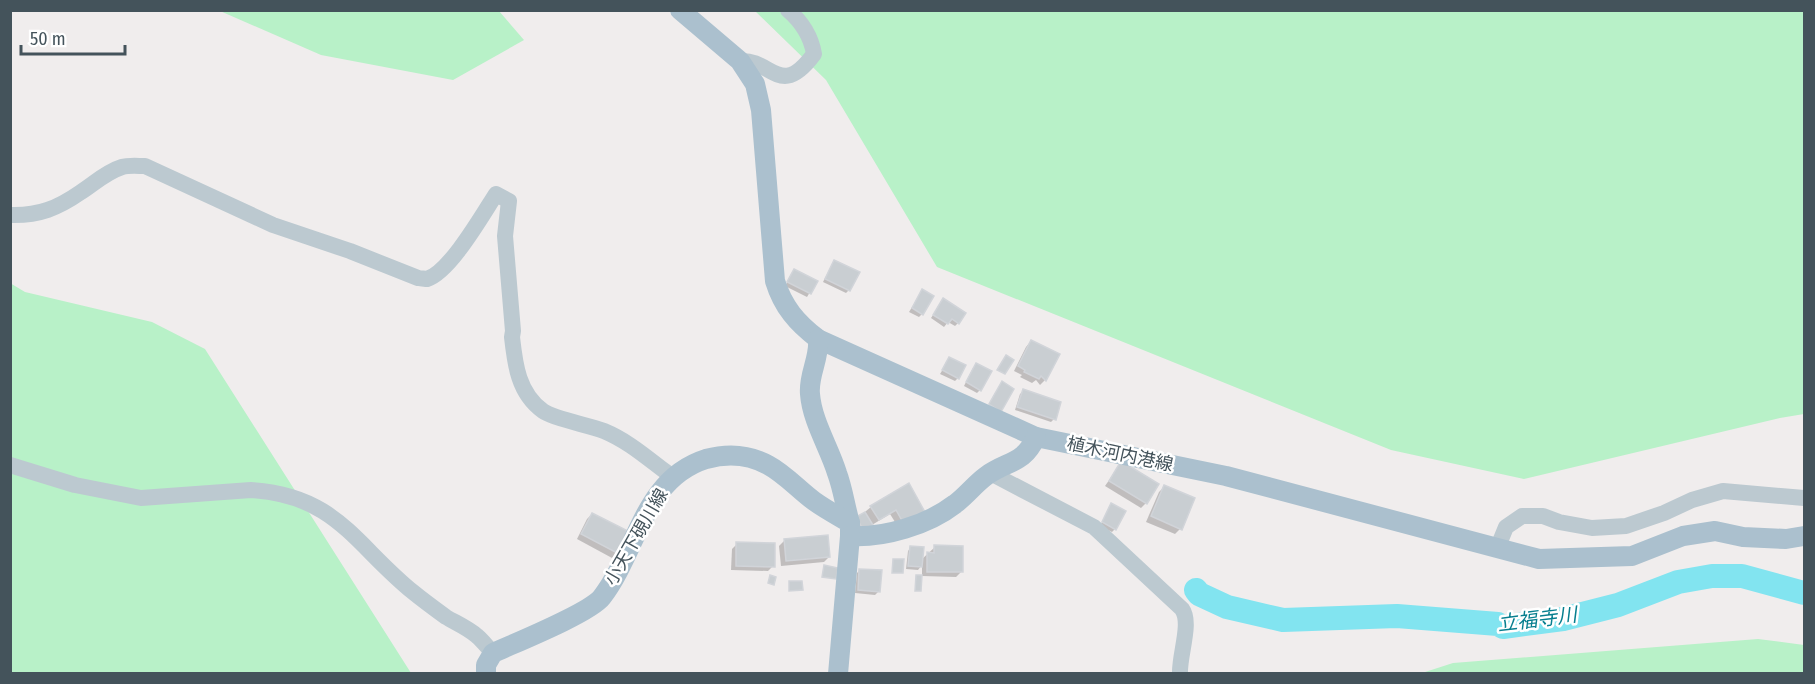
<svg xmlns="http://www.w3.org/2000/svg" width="1815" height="684" font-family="'Fira Sans Condensed','Noto Sans JP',sans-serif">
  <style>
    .green { fill: #b8f1c8 }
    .shadow { fill: #0003 }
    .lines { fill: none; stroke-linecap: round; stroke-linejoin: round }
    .river { stroke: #82e4f0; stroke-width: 24 }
    .building { fill: #c9ced2; stroke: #d1d4d9; stroke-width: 1.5 }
    .minor { stroke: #bcc9d0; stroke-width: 16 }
    .major { stroke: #abc0ce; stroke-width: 20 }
    .labels { text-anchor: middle; stroke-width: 5; stroke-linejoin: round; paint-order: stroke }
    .street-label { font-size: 18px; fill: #44535b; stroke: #fff }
    .water-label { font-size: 20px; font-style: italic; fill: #077f8f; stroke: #fff }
  </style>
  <rect width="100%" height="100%" fill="#f0eded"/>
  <g class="green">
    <path d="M220,11H499L524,40L453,80L321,55Z"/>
    <path d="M755,11H1804V414L1780,418L1524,479L1391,450L937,267L826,80Z"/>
    <path d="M10,283L25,292L152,322L205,349L411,673H11Z"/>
    <path d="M1758,639L1804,645V673H1422L1453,663Z"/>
  </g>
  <g class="shadow">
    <path d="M834,261L849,290L846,293L823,282Z"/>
    <path d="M794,271L816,282L807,297L785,286Z"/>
    <path d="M922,291V314L919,317L909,312Z"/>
    <path d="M941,303L958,323L955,326L948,322L944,327L931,318Z"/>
    <path d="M1031,341L1058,355L1045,380L1040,385L1036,380L1032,383L1020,377L1022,375L1014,371L1026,347Z"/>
    <path d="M950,358L958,378L955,381L940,374Z"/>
    <path d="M973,368L980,390L977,393L964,386Z"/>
    <path d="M1024,391L1054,419L1051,422L1015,410L1020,394Z"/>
    <path d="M1121,463L1146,503L1141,508L1105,486Z"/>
    <path d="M1164,487L1180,529L1175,534L1146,522L1159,492Z"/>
    <path d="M871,507L925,513L900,530L890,514L862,531L855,520Z"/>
    <path d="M1109,508L1115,529L1112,532L1100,526Z"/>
    <path d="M592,514L617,553L612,558L577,539L587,519Z"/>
    <path d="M784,541L829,557L824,562L781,566L779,546Z"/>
    <path d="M737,544L773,566L768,571L731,570L732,549Z"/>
    <path d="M911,547L921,560L935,547L961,572L956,577L922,576V565L918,570L906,569L908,551Z"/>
    <path d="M860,570L879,591L875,595L855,593L857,573Z"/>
  </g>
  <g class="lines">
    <path class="river" d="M1196,590L1199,594L1227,607L1283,620L1397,616L1498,624L1503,627L1563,619L1618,605L1678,582L1712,576H1742L1804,593"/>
  </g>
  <g class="building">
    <path d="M834,260L860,272L850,291L825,279Z"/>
    <path d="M794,269L818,281L811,294L787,282Z"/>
    <path d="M922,289L934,296L923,315L912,308Z"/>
    <path d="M943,298L966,313L959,324L952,319L948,324L933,315Z"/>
    <path d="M1031,340L1060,354L1046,381L1041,376L1039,379L1024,372L1025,370L1018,366Z"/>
    <path d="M1006,355L1014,360L1005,374L997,370Z"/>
    <path d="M949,357L966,365L959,379L942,370Z"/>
    <path d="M976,363L992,371L981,391L966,382Z"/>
    <path d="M1002,381L1014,389L1001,412L989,404Z"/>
    <path d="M1023,389L1061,402L1056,420L1017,407Z"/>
    <path d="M1121,461L1159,484L1147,504L1109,481Z"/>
    <path d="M909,483L926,514L905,526L896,510L879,520L870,506Z"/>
    <path d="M1164,485L1195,498L1182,530L1151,516Z"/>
    <path d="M1111,503L1126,511L1116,530L1102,522Z"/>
    <path d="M865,512L873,525L864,531L856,517Z"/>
    <path d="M592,513L630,532L619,554L581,534Z"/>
    <path d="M828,535L830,557L786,561L784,539Z"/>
    <path d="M736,542L775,543V567L736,566Z"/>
    <path d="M934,545L963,546V572H927V552L934,553Z"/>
    <path d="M910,546L924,547L922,567L908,566Z"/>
    <path d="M893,559H904L903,573H892Z"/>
    <path d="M824,565L838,568L836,579L822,577Z"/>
    <path d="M859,569L882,570L880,592L858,590Z"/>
    <path d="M770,575L776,577L774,585L768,583Z"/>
    <path d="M916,575H922L921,591H915Z"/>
    <path d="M789,581H802L803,590L789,591Z"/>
  </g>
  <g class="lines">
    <g class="minor">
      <path d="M740,61C772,59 780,100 814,54C811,36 802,22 788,10"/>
      <path d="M10,215C39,216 58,208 81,192C95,183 106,172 122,167C128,165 138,166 145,166L273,225L350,251L418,278C419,278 426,279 427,279C450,272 483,214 496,194L509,201L505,236L513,331L512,337C515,364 518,393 543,411C554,419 589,425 604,431C628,441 646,457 666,472L671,478"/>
      <path d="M10,465L75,485L141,498L251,490C336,495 355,545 413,592C424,601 435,609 446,617C456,623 468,628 477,636C483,641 488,648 493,653"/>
      <path d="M993,472L998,477L1094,527L1182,609C1192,623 1179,655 1180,674"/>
      <path d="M1497,549L1506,527L1522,516H1543L1559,522L1592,528L1626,526L1664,513L1692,500L1723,491L1804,498"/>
    </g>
    <g class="major">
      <path d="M680,10L740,61L755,84L761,110L775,281C783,307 797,323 818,339L1036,437L1226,476L1539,559L1632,556L1683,536L1715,531L1743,537L1786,539L1804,536"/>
      <path d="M818,339C820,358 808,375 810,394C812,421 829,447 837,473C843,489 845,506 850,523"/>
      <path d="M486,674V665L493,653C515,643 590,613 602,597C638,550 643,479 706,459C728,453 748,454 768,465C785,474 799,490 814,501C825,509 838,516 850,523V536C884,538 928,525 955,504C966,496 975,484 986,476C1008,460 1023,465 1036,437"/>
      <path d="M838,674L850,536"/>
    </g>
  </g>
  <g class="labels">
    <g class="street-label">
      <text transform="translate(1120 454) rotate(12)" y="6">植木河内港線</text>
      <text transform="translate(636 537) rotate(-60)" y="6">小天下硯川線</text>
    </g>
    <g class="water-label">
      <text transform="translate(1537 619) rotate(-7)" y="7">立福寺川</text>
    </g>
  </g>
  <rect width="1815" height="684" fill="none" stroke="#44535b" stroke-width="24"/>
  <path d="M21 45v9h104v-9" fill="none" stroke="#44535b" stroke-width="3"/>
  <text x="30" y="45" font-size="18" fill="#44535b" stroke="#ffffff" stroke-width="4.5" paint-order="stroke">50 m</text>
</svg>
